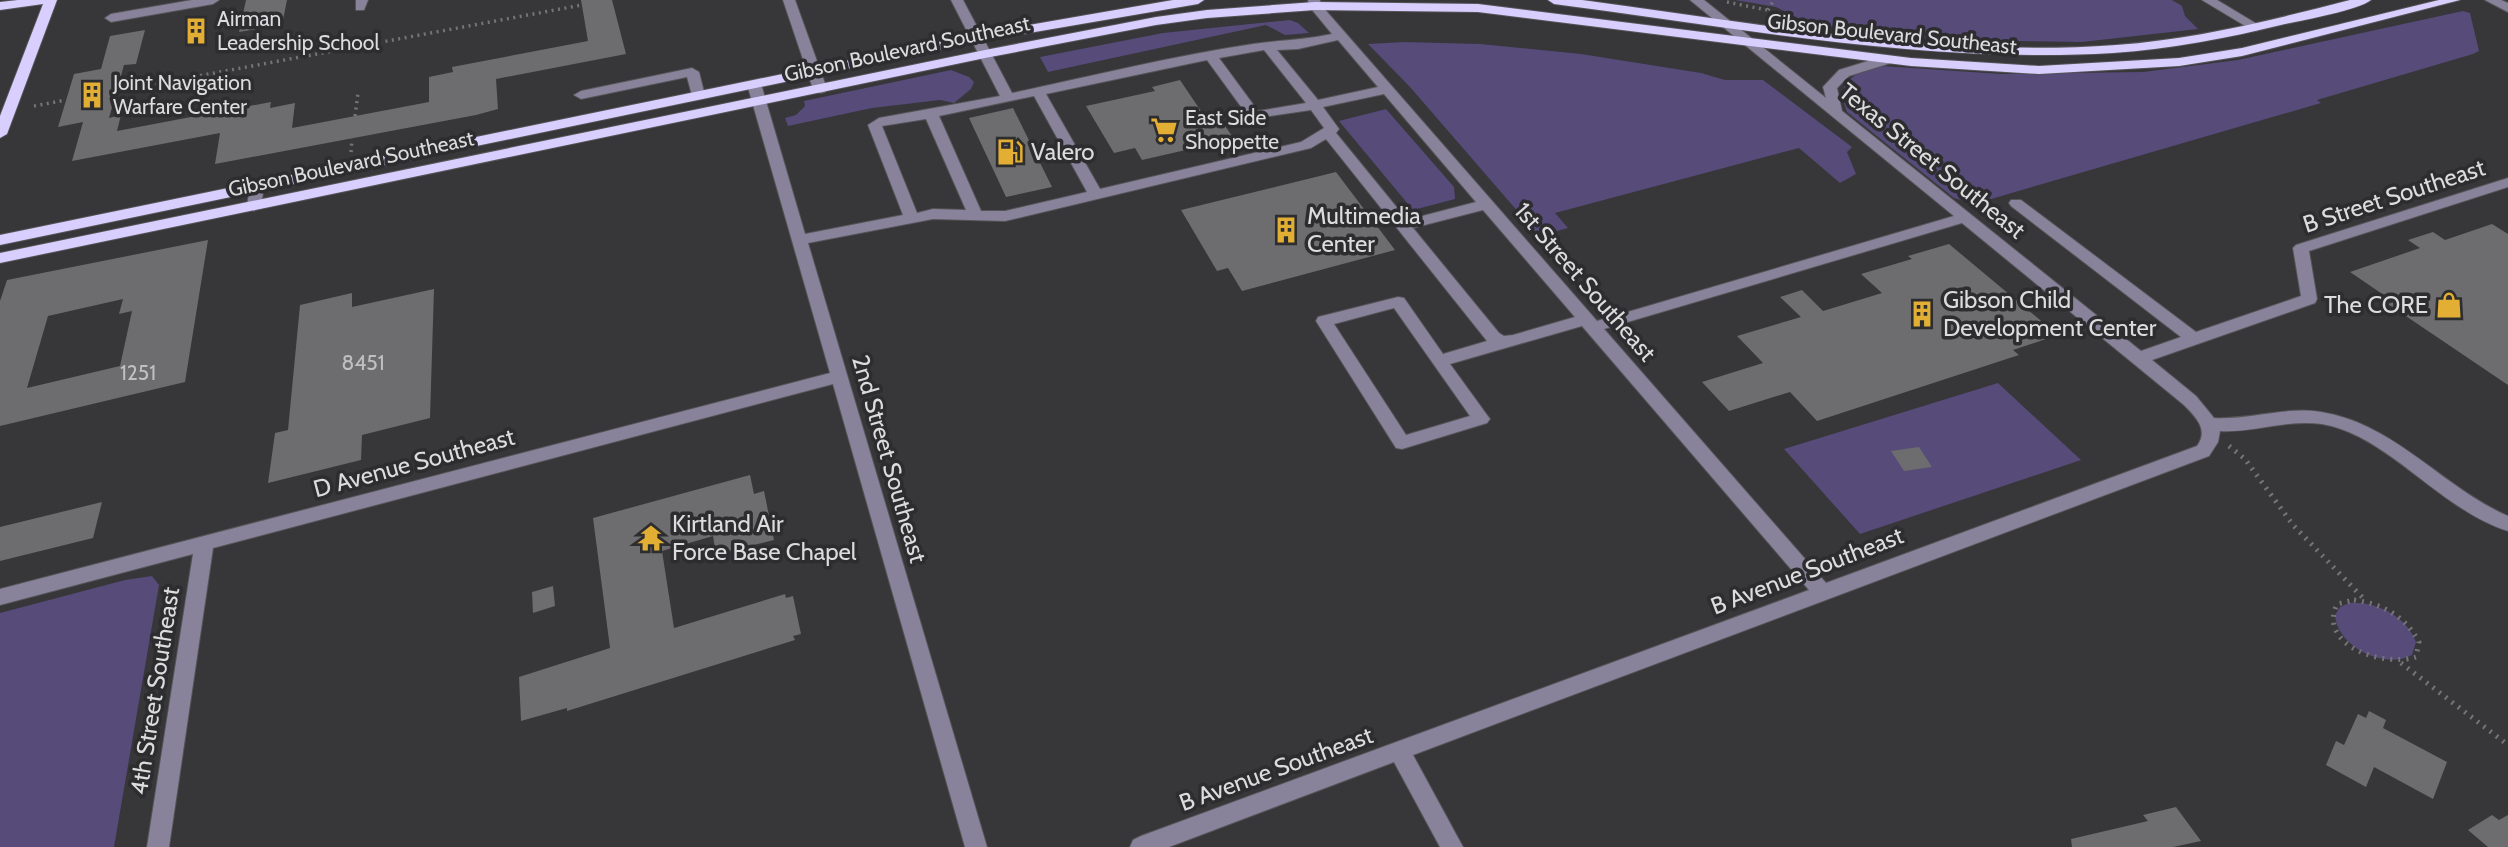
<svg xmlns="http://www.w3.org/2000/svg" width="2508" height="847" font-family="Cabin,sans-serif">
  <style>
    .green { fill: #564b79 }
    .building { fill: #6d6c6f; fill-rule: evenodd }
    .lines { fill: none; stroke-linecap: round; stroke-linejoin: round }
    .minor-casing { stroke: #555457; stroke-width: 2 }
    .major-casing { stroke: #555457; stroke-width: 2 }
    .path-far1 { stroke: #757477; stroke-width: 3.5; stroke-dasharray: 2 4.5; stroke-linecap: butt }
    .path { stroke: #757477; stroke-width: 5; stroke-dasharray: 2 6; stroke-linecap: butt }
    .minor { fill: #88839b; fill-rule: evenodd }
    .major { fill: #d9cfff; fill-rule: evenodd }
    .labels { text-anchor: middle; stroke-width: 7; stroke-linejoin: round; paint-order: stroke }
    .far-poi-label { font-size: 21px; fill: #dcdcde; stroke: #2d2c2f; text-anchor: start }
    .far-street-label { font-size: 21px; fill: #dcdcde; stroke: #2d2c2f }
    .number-label { font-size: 21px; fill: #c0c0c2 }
    .poi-label { font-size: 24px; fill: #dcdcde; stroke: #2d2c2f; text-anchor: start }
    .street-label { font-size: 24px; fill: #dcdcde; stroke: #2d2c2f }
  </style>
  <rect width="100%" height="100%" fill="#373639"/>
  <g class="green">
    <path d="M1735,0H2172L2182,6L2185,16L2198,29L2082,42L1946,40L1810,24L1776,7Z"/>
    <path d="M2463,11L2470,13L2479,51L2473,54L2317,100L2321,103L1974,204L1954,198L1847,112L1842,98L1845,84L1856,74L1882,66L2001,74L2143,72L2238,60Z"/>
    <path d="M1290,20L1298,23L1309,33L1285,35L1266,25L1048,72L1040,57L1163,33Z"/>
    <path d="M1404,42L1480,44L1581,54L1701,73L1725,80H1763L1852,147L1847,152L1856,174L1840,183L1799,148L1555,213L1568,228L1539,236L1410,87L1368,44Z"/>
    <path d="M951,70L969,77L974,82L971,89L954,103L940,100L872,108L788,126L785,118L796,115L805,106L804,101Z"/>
    <path d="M1386,109L1454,187L1455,199L1413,210L1339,121Z"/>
    <path d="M1998,383L2081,460L1860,534L1784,449Z"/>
    <path d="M152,576L159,585L114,847H0V613L125,580Z"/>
    <path d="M2349,603C2376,601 2406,616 2416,642L2412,655C2385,670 2337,647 2335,615L2340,607Z"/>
  </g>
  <g class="building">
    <path d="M246,0H287L282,25L239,32Z"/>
    <path d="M581,0H612L626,54L496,79L498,109L476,115L215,164L220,133L72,161L83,122L58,127L74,74L101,69L110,36L145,30L136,64L124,65L109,118L121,115L117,131L271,102L270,108L295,103L292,128L429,102V77L453,72L452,67L588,41Z"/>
    <path d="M1180,80L1207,120L1219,117L1234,139L1142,160L1135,148L1114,153L1086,106L1155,91L1152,87Z"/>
    <path d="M1013,108L1052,187L1006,197L969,118Z"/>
    <path d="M1336,172L1395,250L1242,291L1228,268L1217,271L1181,210Z"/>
    <path d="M2492,224L2508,234V385L2388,304L2394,302L2350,272L2420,248L2408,240L2433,232L2445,240Z"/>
    <path d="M208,240L185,382L0,426V301L7,280ZM123,299L119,314L132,311L120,366L27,388L48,316Z"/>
    <path d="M1949,244L2058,335L2013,350L2019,355L1817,421L1790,392L1729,411L1702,382L1763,363L1737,336L1801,317L1780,297L1802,290L1823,311L1882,293L1861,274L1912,259L1908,256Z"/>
    <path d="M434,289L430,418L362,435L361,460L268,483L275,433L288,430L300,305L352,293V307Z"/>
    <path d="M1919,447L1932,467L1904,471L1891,451Z"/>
    <path d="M750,475L754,494L764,491L774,540L716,554L713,536L662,551L674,628L785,594L786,598L793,596L801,634L793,636L795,640L567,711V708L521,721L519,677L610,648L593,518Z"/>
    <path d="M102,502L93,538L0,561V527Z"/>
    <path d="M553,586L555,606L533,613L532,592Z"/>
    <path d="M2369,711L2386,720L2383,728L2447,762L2433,799L2374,767L2366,787L2326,765L2336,741L2344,745L2358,714L2366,718Z"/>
    <path d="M2176,807L2201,841L2173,847H2072L2071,839L2148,821L2143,815Z"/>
    <path d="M2492,815L2499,820L2508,815V847H2488L2468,830Z"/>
  </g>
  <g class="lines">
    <g class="minor-casing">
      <g id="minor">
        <path d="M192,0H219L213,4L111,22L105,18L111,14Z"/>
        <path d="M356,0H368L364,10H356Z"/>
        <path d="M783,0H795L827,89L825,92L820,93L813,89Z"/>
        <path d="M951,0H963L1012,93C1092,76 1172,56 1253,44C1280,40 1304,40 1332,34L1309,6L1308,0H1320L1321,5L1597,321L1954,216L1690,0H1704L1826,98L1823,87L1839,70L1884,56H1894V62L1849,76L1837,88L1842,111L2141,351L2181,337L2011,206L2009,203L2011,200H2021L2196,332L2301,296L2293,248L2296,245L2508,178V187L2309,251L2317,299L2315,303L2152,360L2196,396L2214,418C2250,420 2286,406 2321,412C2394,423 2443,488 2508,516V531C2440,510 2388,435 2322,424C2287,419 2254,433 2220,431L2218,442L2209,456L1413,755L1463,847H1440L1394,762L1169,847H1130L1133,840L1141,836L1809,590L1582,326L1450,364L1487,415L1490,419L1487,423L1402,449L1396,448L1316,321L1318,317L1398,297L1404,298L1443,354L1487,341L1326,139L1311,148L1005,221L933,219L808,243L987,847H965L833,384L213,548L169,847H147L193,554L0,605V589L830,373L747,84L754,80L761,84L805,234L903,215L868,125L879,118L1000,96ZM1338,40L1378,87L1318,100L1277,50L1298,49ZM1264,50L1306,103L1258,111L1219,58ZM1207,60L1250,119L1311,110L1324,128L1301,142L1100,189L1046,94ZM1384,94L1476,202L1407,220L1336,133L1339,129L1323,107ZM1034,96L1087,192L1005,211H981L939,116ZM926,119L966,210L933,209L917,213L882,126ZM1483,210L1575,317L1513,335L1504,336L1499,333L1413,228ZM1962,223L2184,405C2196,417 2209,430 2197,446L1826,583L1604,329ZM1394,308L1470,416L1406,435L1334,324Z"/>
        <path d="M2202,0H2217L2262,27L2256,31L2252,30Z"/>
        <path d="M2485,0H2501L2508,3V12Z"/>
        <path d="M692,68L699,72L705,96L703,99H693L687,77L581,99L574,95L581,91Z"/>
        <path d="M257,182L264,186L261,206L254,211L247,206L250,186Z"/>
      </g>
    </g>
    <g class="major-casing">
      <g id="major">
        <path d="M18,0H57L7,134L0,138V116L43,4L0,10V2Z"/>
        <path d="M1173,0H1204L1198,4L977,42L0,245V235L977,34Z"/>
        <path d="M1548,0H1582C1756,23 1940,58 2116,45C2196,39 2273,20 2350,0H2371C2359,10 2304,20 2285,24C2228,38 2171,49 2113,53C1926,64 1738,28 1554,4Z"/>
        <path d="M2439,0H2460L2242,56L2179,66L2039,74L1911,66L1478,12L1315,10L1207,18L1156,25L985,58L0,263V253L985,50L1156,17L1207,10L1315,2L1478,4L1911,58L2039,66L2179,58L2242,48Z"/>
      </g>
    </g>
    <g class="path-far1">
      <path d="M1727,2L1767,10"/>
      <path d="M1768,10L1774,0"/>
      <path d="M117,91L582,5"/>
      <path d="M34,106L66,100"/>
      <path d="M355,116L358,93"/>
      <path d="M351,152L352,139"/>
    </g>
    <g class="path">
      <path d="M2229,446L2245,459L2293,525L2364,599"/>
      <path d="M2354,600C2383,604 2405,616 2419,642L2416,657C2385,667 2317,647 2337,604Z"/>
      <path d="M2401,663L2508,745"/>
    </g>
    <use href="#minor" class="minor"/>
    <use href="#major" class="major"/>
  </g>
  <defs>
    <g id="building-bare" transform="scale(2.1)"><path d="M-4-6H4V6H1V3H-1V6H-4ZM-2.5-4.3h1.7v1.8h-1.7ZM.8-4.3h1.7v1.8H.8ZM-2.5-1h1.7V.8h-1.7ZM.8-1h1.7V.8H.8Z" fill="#e2af34" stroke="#2d2c2f" stroke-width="2.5" paint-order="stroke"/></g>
    <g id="supermarket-bare" transform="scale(2.1)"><path d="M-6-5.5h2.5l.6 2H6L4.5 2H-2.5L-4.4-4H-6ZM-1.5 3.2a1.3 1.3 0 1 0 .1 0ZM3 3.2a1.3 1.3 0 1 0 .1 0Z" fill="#e2af34" stroke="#2d2c2f" stroke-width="2.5" paint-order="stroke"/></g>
    <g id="fuel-bare" transform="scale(2.1)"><path d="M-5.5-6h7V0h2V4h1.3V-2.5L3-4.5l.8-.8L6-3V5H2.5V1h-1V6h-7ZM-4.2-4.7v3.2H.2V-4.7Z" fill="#e2af34" stroke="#2d2c2f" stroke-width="2.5" paint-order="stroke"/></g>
    <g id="shop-bare" transform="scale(2.1)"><path d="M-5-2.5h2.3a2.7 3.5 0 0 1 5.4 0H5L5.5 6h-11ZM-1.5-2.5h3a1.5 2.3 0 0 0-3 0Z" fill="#e2af34" stroke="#2d2c2f" stroke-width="2.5" paint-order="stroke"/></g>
    <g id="temple-bare" transform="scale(2.1)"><path d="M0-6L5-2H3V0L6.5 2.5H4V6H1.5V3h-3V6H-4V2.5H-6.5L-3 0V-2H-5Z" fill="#e2af34" stroke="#2d2c2f" stroke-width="2.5" paint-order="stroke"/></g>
  </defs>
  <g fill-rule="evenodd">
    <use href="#building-bare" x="196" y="31"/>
    <use href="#building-bare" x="92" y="95"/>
    <use href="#supermarket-bare" x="1164" y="130"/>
    <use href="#fuel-bare" x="1010" y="152"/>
    <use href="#building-bare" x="1286" y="230"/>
    <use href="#shop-bare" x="2449" y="305"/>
    <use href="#building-bare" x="1922" y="314"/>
    <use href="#temple-bare" x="651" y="538"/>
  </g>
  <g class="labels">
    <g class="far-poi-label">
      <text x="217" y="26">Airman<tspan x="217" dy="24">Leadership School</tspan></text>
      <text x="113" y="90">Joint Navigation<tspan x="113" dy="24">Warfare Center</tspan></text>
      <text x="1185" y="125">East Side<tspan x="1185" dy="24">Shoppette</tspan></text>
    </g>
    <g class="far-street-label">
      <text transform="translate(1892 34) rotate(6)" y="7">Gibson Boulevard Southeast</text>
      <text transform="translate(907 49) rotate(-12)" y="7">Gibson Boulevard Southeast</text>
      <text transform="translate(351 164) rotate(-12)" y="7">Gibson Boulevard Southeast</text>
    </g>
    <g class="number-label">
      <text x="363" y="370">8451</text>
      <text x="138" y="380">1251</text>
    </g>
    <g class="poi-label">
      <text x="1031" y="160">Valero</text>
      <text x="1307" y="224">Multimedia<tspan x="1307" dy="28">Center</tspan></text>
      <text x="1943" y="308">Gibson Child<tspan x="1943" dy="28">Development Center</tspan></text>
      <text x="2428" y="313" text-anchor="end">The CORE</text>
      <text x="672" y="532">Kirtland Air<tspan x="672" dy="28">Force Base Chapel</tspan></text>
    </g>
    <g class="street-label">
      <text transform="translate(1932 161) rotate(39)" y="8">Texas Street Southeast</text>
      <text transform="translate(2394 196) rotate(-18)" y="8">B Street Southeast</text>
      <text transform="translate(1585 282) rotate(49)" y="8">1st Street Southeast</text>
      <text transform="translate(889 459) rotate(74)" y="8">2nd Street Southeast</text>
      <text transform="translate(414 463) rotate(-15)" y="8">D Avenue Southeast</text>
      <text transform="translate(1807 571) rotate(-21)" y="8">B Avenue Southeast</text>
      <text transform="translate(155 691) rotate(-81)" y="8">4th Street Southeast</text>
      <text transform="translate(1276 769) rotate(-20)" y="8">B Avenue Southeast</text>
    </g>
  </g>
</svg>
